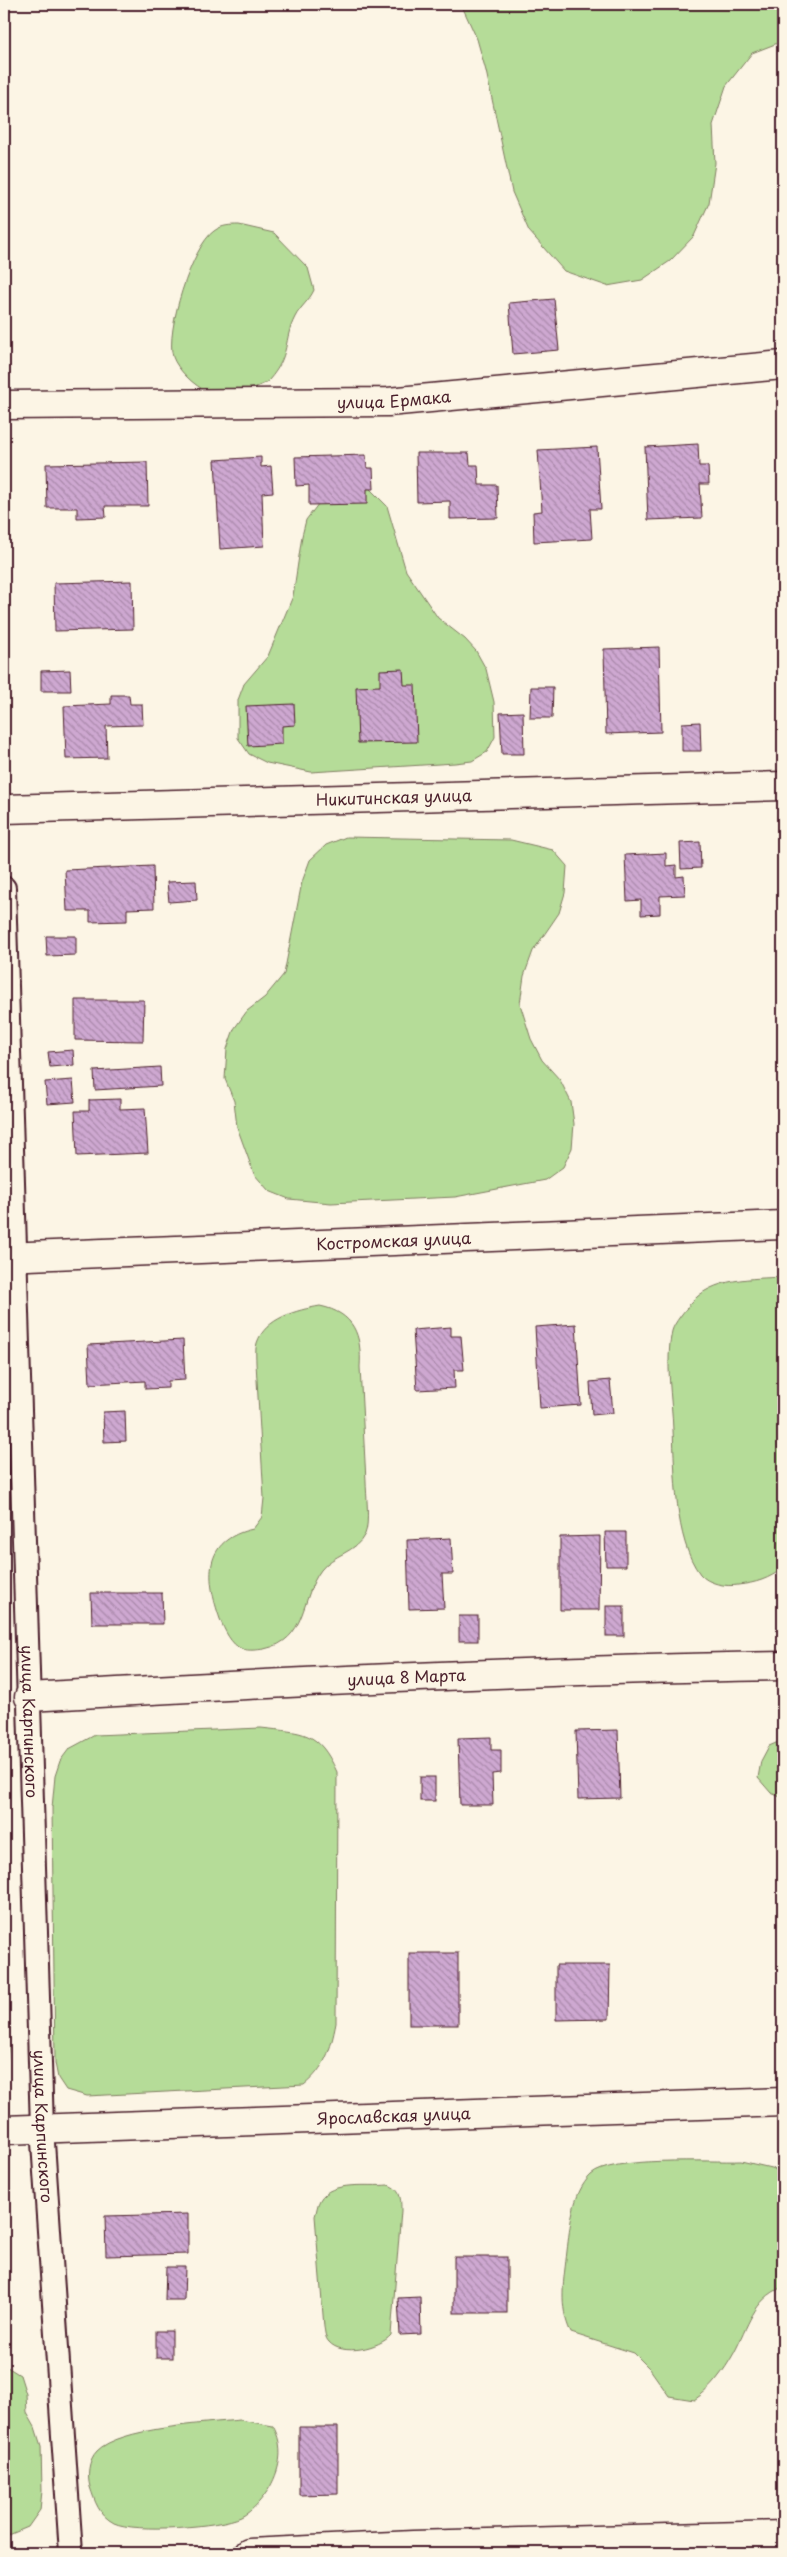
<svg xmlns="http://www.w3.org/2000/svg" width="787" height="2557" font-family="'Playpen Sans',sans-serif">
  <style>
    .green { fill: #b5dc98; stroke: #807e62 }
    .building { fill: url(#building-back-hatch); stroke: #4a1f2b }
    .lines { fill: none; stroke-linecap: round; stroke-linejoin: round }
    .service-casing { stroke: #4a1f2b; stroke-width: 26 }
    .minor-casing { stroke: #4a1f2b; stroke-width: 31 }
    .service { stroke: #fcf5e5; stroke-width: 22 }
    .minor { stroke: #fcf5e5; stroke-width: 28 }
    .labels { text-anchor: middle; stroke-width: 4; stroke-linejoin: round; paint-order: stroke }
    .street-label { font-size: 16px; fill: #4a1f2b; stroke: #fcf5e5 }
  </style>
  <defs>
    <pattern id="building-back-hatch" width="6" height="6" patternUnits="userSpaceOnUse" patternTransform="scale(1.25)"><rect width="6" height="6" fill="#cea8d1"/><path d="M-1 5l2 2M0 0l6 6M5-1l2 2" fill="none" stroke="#a988aa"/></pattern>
  </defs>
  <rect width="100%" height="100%" fill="#fcf5e5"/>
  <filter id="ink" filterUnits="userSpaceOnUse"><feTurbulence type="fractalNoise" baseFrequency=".02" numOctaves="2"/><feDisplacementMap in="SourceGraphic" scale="10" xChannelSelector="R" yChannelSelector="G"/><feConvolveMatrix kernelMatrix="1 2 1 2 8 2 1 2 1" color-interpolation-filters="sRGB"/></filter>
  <g filter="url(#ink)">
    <g class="green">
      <path d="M461,4H783V41L752,53L726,86L713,125L715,163L709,203L694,236L670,261L642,280L607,286L564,271L529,231L512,192L486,71L477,39Z"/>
      <path d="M239,225L274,233L308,268L314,290C309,301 300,307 295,317C283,340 291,355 269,380C260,390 220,395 207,391C195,387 177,369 173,357C165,332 192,246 214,231C222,225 230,225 239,225Z"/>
      <path d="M369,488L387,506L406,571L438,618L465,639L476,651L486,669L494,702L495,737L487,752L472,761L455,763L311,772L267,763L249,754L238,738V700L244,684L268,656L293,596L302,536L306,520L322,499Z"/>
      <path d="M346,837L511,840L553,850L567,866L565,893L559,913L533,951L524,976L520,1004L531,1039L542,1060L560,1080L571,1102L574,1124L572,1148L563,1167L545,1180L455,1197L331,1203L289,1199L269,1191L254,1174L237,1127L234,1101L225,1079L227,1049L234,1029L247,1011L265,997L284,974L302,882L310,860L326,845Z"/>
      <path d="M783,1277V1568C769,1579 756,1583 738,1585C726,1587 708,1584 700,1574C674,1540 675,1471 673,1430C672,1398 665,1362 672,1331C674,1323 685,1310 691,1303C713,1277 752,1279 783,1277Z"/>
      <path d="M320,1306C354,1313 362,1335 360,1367C362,1405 364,1443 366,1481C366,1494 370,1523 365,1534C356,1553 333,1554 321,1570C300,1598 308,1640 264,1649C257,1650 249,1651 242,1649C231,1645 224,1629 220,1619C206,1579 202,1540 253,1529L262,1517L264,1498L256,1363C256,1357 255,1349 257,1343C265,1318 297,1310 320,1306Z"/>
      <path d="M261,1728C304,1733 318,1730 337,1772L336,2023C331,2049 325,2068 304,2085L87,2096L66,2090L58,2078L55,2063L52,1808L55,1776L60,1761L69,1749L95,1735Z"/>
      <path d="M783,1740V1798L771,1793L758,1778L761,1761L769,1746Z"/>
      <path d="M4,1908C7,1929 5,1949 5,1970C6,2000 13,2043 4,2071Z"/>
      <path d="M741,2161L771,2168L783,2173V2287C753,2299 748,2327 734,2353C724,2371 711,2389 694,2400L669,2396L650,2369L634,2353L571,2333C558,2305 564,2280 567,2251C570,2227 572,2193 591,2175C611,2156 710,2162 741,2161Z"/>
      <path d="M388,2185C401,2189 401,2199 401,2211L391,2335C380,2348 342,2357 329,2342C325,2338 325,2332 324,2327L315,2216C317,2211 317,2205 320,2200C331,2180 369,2187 388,2185Z"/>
      <path d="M4,2365L20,2375L26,2394L27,2413L35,2427L41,2446L42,2491L40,2510L28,2527L4,2537Z"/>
      <path d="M240,2420L273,2426C284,2446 281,2467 270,2487C263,2498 253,2511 241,2517C220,2527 135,2533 114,2523C99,2515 95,2502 90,2487C87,2476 88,2460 97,2451C119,2428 207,2423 240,2420Z"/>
    </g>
    <g class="building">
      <path d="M554,299L559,350L513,354L509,303Z"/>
      <path d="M698,444L699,466H708L709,484H700L702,518L648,520L645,447Z"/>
      <path d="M597,447L601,509H590L592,539L534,542L533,512L542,511L538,450Z"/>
      <path d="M416,453H469L470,465H478L479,485H497L498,518L450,519V501L417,502Z"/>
      <path d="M366,455L367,468H373L374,489H367V504L309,505V485L296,486L295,457Z"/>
      <path d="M261,457V467L271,466L273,492L262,493L264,546L220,549L215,460Z"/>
      <path d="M147,462L148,506H105L106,517L77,518V508H47L46,464Z"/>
      <path d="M132,581L133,629L55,631L54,583Z"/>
      <path d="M659,647L661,732L606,734L604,649Z"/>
      <path d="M403,669L404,685H415L417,742L358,743L356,687L380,686V670Z"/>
      <path d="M70,670L71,691H41V671Z"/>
      <path d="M531,687H553L552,718H530Z"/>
      <path d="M111,695H129L130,704H142L143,725L106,726L107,758L66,759L64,706L111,704Z"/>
      <path d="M294,704L295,725L282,726V744L248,746L246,706Z"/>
      <path d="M523,712L524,754H502L500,713Z"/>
      <path d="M700,722L701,751H682V723Z"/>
      <path d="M700,842L701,868L681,869L680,843Z"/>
      <path d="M666,853V866L676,865V877L684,876L685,895L660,896V914L641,915V900L627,901L625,855Z"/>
      <path d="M153,866L154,908L127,909V921L90,922V911H67L65,870Z"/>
      <path d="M196,881L197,900L169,902L167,882Z"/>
      <path d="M46,936H76V955L47,956Z"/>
      <path d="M75,1000H144L143,1041L75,1040Z"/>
      <path d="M73,1050L74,1065L50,1067L48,1052Z"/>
      <path d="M160,1067L161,1086L95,1090L94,1071Z"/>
      <path d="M73,1080L75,1102L47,1104L45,1082Z"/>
      <path d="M120,1099V1109L145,1108L148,1153L77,1156L75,1111H89V1100Z"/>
      <path d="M576,1324L581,1405L540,1408L535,1327Z"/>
      <path d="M451,1327V1336H461L464,1370H454L455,1388L417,1390L413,1330Z"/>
      <path d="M183,1340L185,1380L168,1381V1388L145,1389V1381L90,1384L88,1345Z"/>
      <path d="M610,1380L613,1413L592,1415L590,1382Z"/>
      <path d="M125,1411L126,1441L104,1442L103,1412Z"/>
      <path d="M605,1532H626V1566H606Z"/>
      <path d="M600,1536L599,1610H560V1537Z"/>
      <path d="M451,1538L453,1574H442L444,1608L409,1609L407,1540Z"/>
      <path d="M91,1593H162L163,1624H92Z"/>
      <rect x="606" y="1606" width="18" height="30"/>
      <rect x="459" y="1616" width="19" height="25"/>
      <path d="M618,1730L620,1798L578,1799L576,1731Z"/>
      <path d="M491,1737V1750H501V1773L492,1774L493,1805H460L458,1738Z"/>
      <rect x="420" y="1777" width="15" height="24"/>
      <rect x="409" y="1953" width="49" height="72"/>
      <path d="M556,1965H610L609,2019L556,2020Z"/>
      <path d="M188,2214V2254L106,2256L105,2216Z"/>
      <rect x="454" y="2257" width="53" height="56"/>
      <path d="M166,2267H185L184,2300H165Z"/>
      <path d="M420,2297L421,2334L400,2335L398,2298Z"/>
      <rect x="156" y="2331" width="16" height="27"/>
      <path d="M299,2427H338V2494L299,2495Z"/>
    </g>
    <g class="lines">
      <g class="service-casing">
        <g id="service">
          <path id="s1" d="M4,888L42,2128L71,2553"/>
        </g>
      </g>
      <g class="minor-casing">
        <g id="minor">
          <path id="s2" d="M4,405L388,402L783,365"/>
          <path id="s3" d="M4,809L783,786"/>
          <path id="s4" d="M4,1257L783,1225"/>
          <path id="s5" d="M29,1697C280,1682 531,1670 783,1666"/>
          <path id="s6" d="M4,2130L783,2102"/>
          <path d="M249,2553L413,2545L783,2535"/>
        </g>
      </g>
      <use href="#service" class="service"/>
      <use href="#minor" class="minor"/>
    </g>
  </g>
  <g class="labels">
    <g class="street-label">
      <text dy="6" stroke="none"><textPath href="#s2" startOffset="390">улица Ермака</textPath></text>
      <text dy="6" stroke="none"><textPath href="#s3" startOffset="390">Никитинская улица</textPath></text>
      <text dy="6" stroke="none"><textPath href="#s4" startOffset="390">Костромская улица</textPath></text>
      <text dy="6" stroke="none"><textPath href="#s5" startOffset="378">улица 8 Марта</textPath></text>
      <text dy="6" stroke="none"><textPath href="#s1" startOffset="834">улица Карпинского</textPath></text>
      <text dy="6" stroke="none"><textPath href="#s6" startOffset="390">Ярославская улица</textPath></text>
      <text dy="6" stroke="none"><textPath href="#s1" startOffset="1239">улица Карпинского</textPath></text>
    </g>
  </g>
  <rect width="787" height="2557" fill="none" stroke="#fcf5e5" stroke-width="20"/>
  <rect x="10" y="10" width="767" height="2537" fill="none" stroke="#4a1f2b" stroke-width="2" filter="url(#ink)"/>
</svg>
